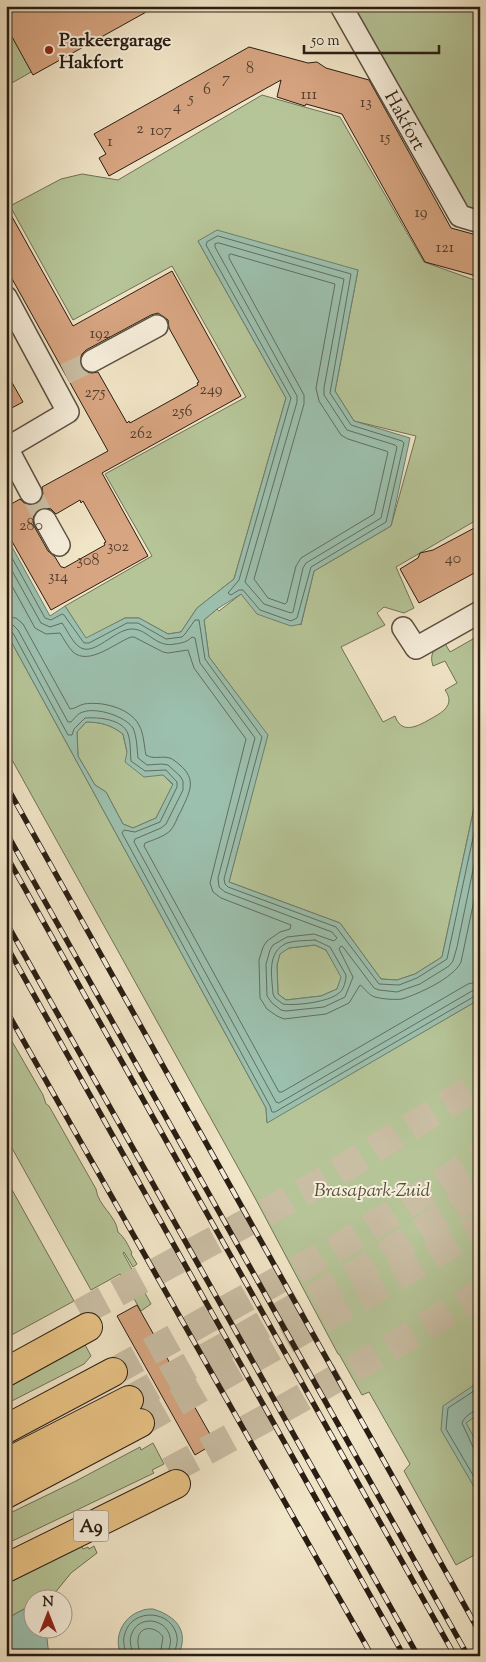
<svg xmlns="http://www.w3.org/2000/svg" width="486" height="1662" font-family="'Sorts Mill Goudy',serif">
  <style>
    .green { fill: #b6c598; stroke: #6f7156 }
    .water { fill: #9cc0ae; stroke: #6e7f70; fill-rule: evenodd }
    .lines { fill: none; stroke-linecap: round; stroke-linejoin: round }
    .shore { stroke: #626e60; stroke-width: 1 }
    .building { fill: #d7a581; stroke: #281d13; fill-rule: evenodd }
    .minor-tunnel { stroke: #c9bda3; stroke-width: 21; stroke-dasharray: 21 11; stroke-linecap: butt }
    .highway-tunnel { stroke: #c9bda3; stroke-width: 28; stroke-dasharray: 28 14; stroke-linecap: butt }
    .minor-casing { stroke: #5a4f40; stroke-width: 24 }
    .highway-casing { stroke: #281d13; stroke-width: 30 }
    .minor { stroke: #f6eedb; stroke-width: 21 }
    .highway { stroke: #e8c284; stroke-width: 28 }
    .rail-casing { stroke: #281d13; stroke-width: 5.5 }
    .rail { stroke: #f6eedb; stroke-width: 4; stroke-dasharray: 11; stroke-linecap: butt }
    .poi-dot { fill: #8f2418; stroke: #f6eedb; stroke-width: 2 }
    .labels { text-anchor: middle; stroke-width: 4; stroke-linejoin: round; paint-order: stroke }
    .number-label { font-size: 16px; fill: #543f2e }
    .shield { fill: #f6eedb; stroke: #665c4f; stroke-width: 1 }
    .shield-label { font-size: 18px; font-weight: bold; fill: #281d13 }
    .poi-label { font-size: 19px; font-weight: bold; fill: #281d13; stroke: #f6eedb; text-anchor: start }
    .street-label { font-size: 19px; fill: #281d13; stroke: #f6eedb }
    .park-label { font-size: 19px; font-style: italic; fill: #534f3b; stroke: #f6eedb }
  </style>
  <rect width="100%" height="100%" fill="#f1e5c7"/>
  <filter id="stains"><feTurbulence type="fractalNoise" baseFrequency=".004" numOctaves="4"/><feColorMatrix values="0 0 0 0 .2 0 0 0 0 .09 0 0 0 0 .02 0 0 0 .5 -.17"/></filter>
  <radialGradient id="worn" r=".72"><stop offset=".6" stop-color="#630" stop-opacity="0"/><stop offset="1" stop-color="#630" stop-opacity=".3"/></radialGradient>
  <g class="green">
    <path d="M351,6H480V210L465,206Z"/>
    <path d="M6,24L33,71L10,84L6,77Z"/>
    <path d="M262,95L340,117L424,262L480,282V518L396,567L414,608L404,613L384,607L377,613L385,625L341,647L383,722L395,716C401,733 414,728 427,721C435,716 448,711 449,701C449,696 447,693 445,690L457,683L445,661L433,666C429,654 434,649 443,640L450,652L480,635V780L442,957L415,974L397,980L381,979L340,923L229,882L267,735L209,657L204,620L217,609L219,611L241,594L301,625L314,571L391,526L416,436L354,421L335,391L358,270L198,241L286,398L234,579L197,608L181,632L168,634L139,618H125L86,639L65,606L152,556L105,474L246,397L172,266L73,320L10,206L61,179L82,174L118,180Z"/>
    <path d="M6,632L266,1108L267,1122L480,999V1552L456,1565L404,1471L410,1464L369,1392L362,1395L339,1354H338L255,1198L6,749Z"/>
    <path d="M86,722C101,722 111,725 123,734L127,752L163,775L173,785L156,818L133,828L123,824L106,792L95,785L78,756L77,732Z"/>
    <path d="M315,945L326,950L342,977L337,989L321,996L286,1000L278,994L277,965L280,953L289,948Z"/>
    <path d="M6,1031L43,1095L46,1104L49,1106L96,1189C98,1206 116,1215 118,1232C125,1238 128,1245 132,1253L131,1254L137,1264L133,1267L124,1252L123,1253L151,1304L141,1311L120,1274L91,1290L8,1141L6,1138Z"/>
    <path d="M6,1179L74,1301L6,1338Z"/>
    <path d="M82,1339L91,1356L84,1364L6,1404V1382Z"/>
    <path d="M153,1443L164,1464L152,1470L154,1473L6,1544V1515L74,1482L140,1447L141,1450Z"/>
    <path d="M81,1545L83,1549L88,1547L89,1549L94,1546L97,1553L71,1573L50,1599L32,1600V1607L24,1609L6,1619V1582Z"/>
  </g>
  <g class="water">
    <path d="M217,230L358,270L335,391L354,421L410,438L391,526L314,571L301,624L291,626L257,614L241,594L217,609L204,620L209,657L268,735L229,882L340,923L381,979L397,980L415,974L442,957L480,780V999L267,1123L266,1108L6,632V536L50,616L65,606L86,638L125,618H139L168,634L181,632L197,608L234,579L286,398L198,241ZM86,722C101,722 111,725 123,734L127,752L125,762L144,777L163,775L173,784L156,818L133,828L123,824L106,792L95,785L78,756L77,732ZM315,945L326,950L341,977L337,989L321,996L286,1000L278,994L277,965L280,954L289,948Z"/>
    <path d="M480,1381V1413L466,1423L480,1448V1497L441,1430L443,1406Z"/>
    <path d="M28,1607H32V1630H46L49,1656H6V1619Z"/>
    <path d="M153,1609C176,1616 190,1631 178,1656H122C112,1639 123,1616 141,1611C144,1609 149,1609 153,1609Z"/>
  </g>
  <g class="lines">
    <g class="shore">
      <path d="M218,236L351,274L330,393L351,425L402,441L404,443L386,522L311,567L297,618L291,621L260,610L243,590H239L231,595L228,593L239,580L291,398L206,245L207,242Z"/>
      <path d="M219,243L344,279L324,388V395L347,430L395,445L397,447L381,518L306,563L303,568L293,612L291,613L264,604L245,582L297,402V396L215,247V244Z"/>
      <path d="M231,254L335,284L316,388L319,401L341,435L348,439L386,451L388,452L374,514L301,558L296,566L287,602L285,604L268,598L254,579L304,404V395L229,258V255Z"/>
      <path d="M6,547L45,618L51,620L62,614L64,615L84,643H89L127,623H138L166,639L182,637L185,634L195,620H199L205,659L262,737L224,879L225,884L228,887L336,927L379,984L399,985L417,978L447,959L480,805"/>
      <path d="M6,560L41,623L50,627L62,623C68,631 74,647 84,649C98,652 117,628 133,629C149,630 156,648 175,644C182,643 187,642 192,637L195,638L200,663L255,738L218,878L219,887L225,892L332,932L337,938L334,941L314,934L287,937L273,945L270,950L266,964L267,996L272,1003L281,1010L286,1011L324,1007L345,997L353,977L339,949L341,946L343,947L374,988L379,990L397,992L420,984L449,966L453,961L457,947L480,836"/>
      <path d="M6,575L35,628L46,634L60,633C64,639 68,647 73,652C89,666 115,643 131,637H134L163,652L168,653L188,650L194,668L246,739L210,883L213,892L221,898L291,925L290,929L280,932L267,941L263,947L259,960L260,998L267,1009L277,1016L284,1019L326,1014L349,1003L360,985C365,988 368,995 375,997C382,999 395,1000 402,999C418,994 454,978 461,962L480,872"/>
      <path d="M6,617L16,618L23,624L70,709C75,709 79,705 84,704C102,701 130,708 139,725C144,734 144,746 146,755C155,761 166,753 175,761C198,778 191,789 181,811C177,817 175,826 170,831C163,837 153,840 145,843L144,846L279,1092H282L468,984L480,981"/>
      <path d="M6,624L13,625L18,630L68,722H71C75,718 78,713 83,712C96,707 125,716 133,728C137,737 137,749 138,758L147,765L162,764L168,765L180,776L183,781V790L166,824L161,828L135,839L134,842L276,1102L279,1103L472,991L480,989"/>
      <path d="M6,630L13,633L68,735H72L74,729L85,718C98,717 123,719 128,734C131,743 130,752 131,761L145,771L166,770L177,782V787L160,822L135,832L124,830L122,833L270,1106L272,1112H275L475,996L480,995"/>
      <path d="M315,940L330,947L346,975C346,980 344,990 339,993C329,1002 296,1006 283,1004L275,998L273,994C272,977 266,952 287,943C295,940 307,941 315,940Z"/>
      <path d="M480,1387L448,1408L446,1429L480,1487"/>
      <path d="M480,1410C473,1410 464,1417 462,1423L473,1447L480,1449"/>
      <path d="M126,1656C125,1648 122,1641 125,1633C133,1607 173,1610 177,1637C178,1643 175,1649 174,1656"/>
      <path d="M133,1656C132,1648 128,1641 132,1633C139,1615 166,1618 170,1637C172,1643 168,1649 168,1656"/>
      <path d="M140,1656C140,1650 137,1644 138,1639C140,1624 157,1627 163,1637L160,1656"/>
    </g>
  </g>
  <g class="building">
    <path d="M6,6H157L33,75L6,26Z"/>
    <path d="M249,47L308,63L317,62L326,68L369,80L451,228L480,236V277L425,262L342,114L306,104L305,106L277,97L281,80L109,176L99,158L106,154L94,134Z"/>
    <path d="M6,206L73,326L172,271L241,396L102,473L148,556L51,610L6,531V507L20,499L24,503L30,505L37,504L41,500L43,494L42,487L108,451L6,268ZM158,313L168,320L169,328L199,382L197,383L198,385L177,397L130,423L129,421L127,423L98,372L92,373L86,372L81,367L80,360L82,354L86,350L151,315ZM80,500L81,503L83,501L106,542L104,543L105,545L64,568L63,567H61L55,557L48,551L34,526L33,519L35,513L39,509L46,508L51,509L56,514Z"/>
    <path d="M6,372L23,402L6,411Z"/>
    <path d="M480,525V570L419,603L400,569L418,558L420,553L433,550Z"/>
    <path d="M137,1305L215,1443L195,1455L117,1316Z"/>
  </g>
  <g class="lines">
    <g class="minor-tunnel">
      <path d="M65,374L92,361"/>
      <path d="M31,493L45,520"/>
    </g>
    <g class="highway-tunnel">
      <path d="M80,1313L316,1185L480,1084"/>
      <path d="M113,1372L347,1242L480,1158"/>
      <path d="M129,1400L362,1270L480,1191"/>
      <path d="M140,1423L399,1276L480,1227"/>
      <path d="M169,1471C274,1415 378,1356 480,1293"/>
    </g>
    <g class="minor-casing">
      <g id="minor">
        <path d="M341,6L460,216L480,222"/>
        <path d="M6,297L68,412L7,448L31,493"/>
        <path d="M92,361L157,326"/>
        <path d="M45,520L59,545"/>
        <path d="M403,628L416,648L480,612"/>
      </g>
    </g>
    <g class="highway-casing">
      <g id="highway">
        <path d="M6,1372L88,1327"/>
        <path d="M6,1429L113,1372"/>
        <path d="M6,1463L129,1400"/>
        <path d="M6,1494L140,1423"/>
        <path d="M6,1568L176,1484"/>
      </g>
    </g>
    <use href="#minor" class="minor"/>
    <use href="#highway" class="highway"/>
    <g class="rail-casing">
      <g id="rail">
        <path d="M6,785L480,1633"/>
        <path d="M6,832L468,1656"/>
        <path d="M6,855L455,1656"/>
        <path d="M6,922L418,1656"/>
        <path d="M6,945L404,1656"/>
        <path d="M6,1010L372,1656"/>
      </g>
    </g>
    <use href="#rail" class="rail"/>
  </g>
  <circle class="poi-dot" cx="49" cy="50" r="5"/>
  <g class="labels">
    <g class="number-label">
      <text x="250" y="73">8</text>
      <text x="226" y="83">7</text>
      <text x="207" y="94">6</text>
      <text x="309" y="99">111</text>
      <text x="191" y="103">5</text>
      <text x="366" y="107">13</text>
      <text x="177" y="111">4</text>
      <text x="140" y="133">2</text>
      <text x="161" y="135">107</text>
      <text x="385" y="142">15</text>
      <text x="110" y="146">1</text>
      <text x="421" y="217">19</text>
      <text x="445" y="252">121</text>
      <text x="100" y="338">192</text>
      <text x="211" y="394">249</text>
      <text x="95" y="397">275</text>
      <text x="182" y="416">256</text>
      <text x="141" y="438">262</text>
      <text x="31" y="530">280</text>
      <text x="118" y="551">302</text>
      <text x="453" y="563">40</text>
      <text x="88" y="565">308</text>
      <text x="58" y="581">314</text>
    </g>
    <rect class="shield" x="73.5" y="1510.5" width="35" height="31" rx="4"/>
    <g class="shield-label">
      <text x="91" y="1532">A9</text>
    </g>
    <g class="poi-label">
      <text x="59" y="46">Parkeergarage<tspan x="59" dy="22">Hakfort</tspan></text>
    </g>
    <g class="street-label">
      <text transform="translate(406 120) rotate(61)" y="7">Hakfort</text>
    </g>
    <g class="park-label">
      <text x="372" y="1196">Brasapark-Zuid</text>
    </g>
  </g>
  <rect width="486" height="1662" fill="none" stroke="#f1e5c7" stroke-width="25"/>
  <rect x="8" y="8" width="471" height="1647" fill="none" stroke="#281d13" stroke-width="2.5"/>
  <rect x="12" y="12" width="461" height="1637" fill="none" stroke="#281d13"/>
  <g transform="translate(48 1614)"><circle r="24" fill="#f6eedb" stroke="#a49a8b"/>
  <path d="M0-4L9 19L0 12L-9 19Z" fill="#8f2418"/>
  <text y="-8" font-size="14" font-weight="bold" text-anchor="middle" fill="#281d13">N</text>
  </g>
  <path d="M304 45v8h135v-8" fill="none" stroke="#281d13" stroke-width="2.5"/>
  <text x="311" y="45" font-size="15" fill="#281d13" stroke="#f6eedb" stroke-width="4" paint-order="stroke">50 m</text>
  <rect width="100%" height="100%" filter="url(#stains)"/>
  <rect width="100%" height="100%" fill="url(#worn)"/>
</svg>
